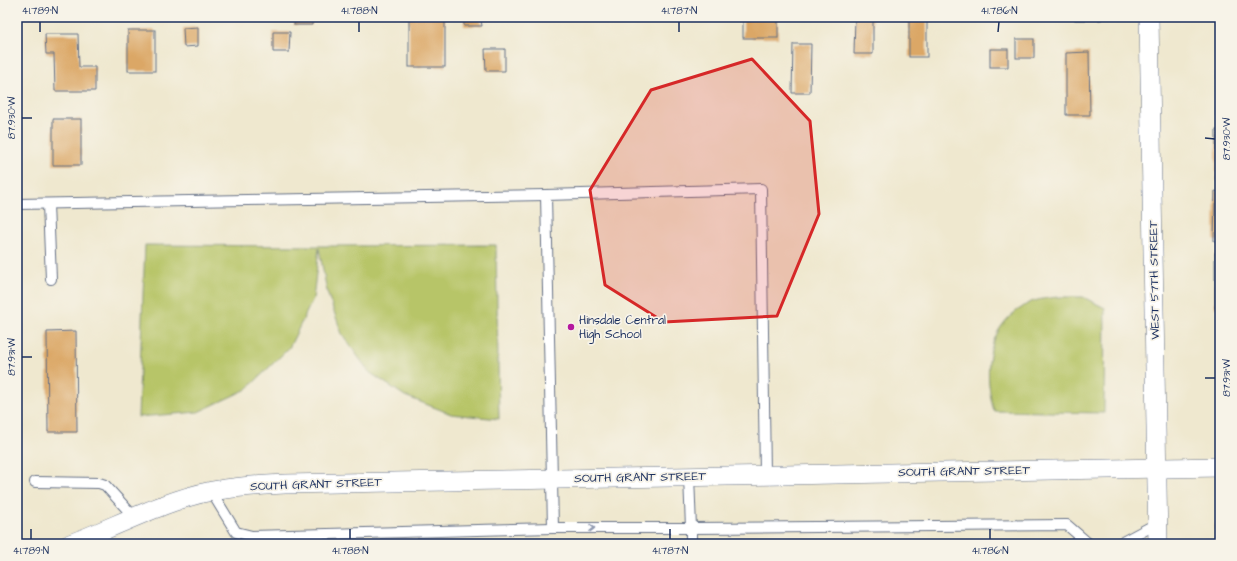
<svg xmlns="http://www.w3.org/2000/svg" width="1237" height="561" font-family="'Architects Daughter',sans-serif">
  <style>
    .green { fill: #b7c567; stroke: #697a62 }
    .building { fill: #dba766 }
    .lines { fill: none; stroke-linecap: round; stroke-linejoin: round }
    .lane-casing { stroke: #657086; stroke-width: 12 }
    .street-casing { stroke: #657086; stroke-width: 20 }
    .lane { stroke: #fff; stroke-width: 10 }
    .street { stroke: #fff; stroke-width: 19 }
    .oneway { stroke: #8d97ae }
    .marked { fill: #d62828; fill-opacity: 0.2; stroke: #d62828; stroke-width: 3; stroke-linejoin: round }
    .ticks { fill: none; stroke: #1b2f5e; stroke-width: 1.5 }
    .poi-dot { fill: #b5179e; stroke: #f7f3e8; stroke-width: 1.5 }
    .labels { text-anchor: middle; stroke-width: 3.5; stroke-linejoin: round; paint-order: stroke }
    .street-label { font-size: 12px; fill: #1b2f5e; stroke: #f7f3e8 }
    .poi-label { font-size: 12px; fill: #1b2f5e; stroke: #f7f3e8; text-anchor: start }
    .neatline { fill: none; stroke: #1b2f5e; stroke-width: 1.5 }
    .ticks-label { font-size: 10px; text-anchor: middle; fill: #1b2f5e }
  </style>
  <rect width="100%" height="100%" fill="#f7f3e8"/>
  <filter id="ink" filterUnits="userSpaceOnUse"><feTurbulence type="fractalNoise" baseFrequency=".025" numOctaves="2"/><feDisplacementMap in="SourceGraphic" scale="8" xChannelSelector="R" yChannelSelector="G"/><feConvolveMatrix kernelMatrix="1 2 1 2 8 2 1 2 1" color-interpolation-filters="sRGB"/></filter>
  <filter id="wash" filterUnits="userSpaceOnUse"><feTurbulence type="fractalNoise" baseFrequency=".012" numOctaves="4" result="noise"/><feDisplacementMap in="SourceGraphic" scale="16" xChannelSelector="R" yChannelSelector="G"/><feGaussianBlur stdDeviation="0.9" result="paint"/><feColorMatrix in="noise" values="0 0 0 0 0 0 0 0 0 0 0 0 0 0 0 0 0 1.4 0 .05"/><feComposite in="paint" operator="in"/></filter>
  <g filter="url(#wash)">
    <rect width="100%" height="100%" fill="#efe8cf"/>
    <g class="green">
      <path d="M145,245L319,246L496,245L499,419L451,414L405,396L369,372L342,334L327,292L319,248L313,299L289,348L247,389L198,412L138,417Z"/>
      <path d="M1058,297H1083L1105,308L1104,413L994,411C984,376 985,332 1018,310C1022,308 1026,304 1031,302C1039,299 1049,298 1058,297Z"/>
    </g>
    <g id="blocks">
      <g class="building">
        <path d="M295,17H312V25H294Z"/>
        <rect x="409" y="17" width="36" height="50"/>
        <path d="M464,17H501V20H481L482,26H464Z"/>
        <rect x="743" y="17" width="35" height="21"/>
        <path d="M855,17H873V54H854Z"/>
        <rect x="909" y="17" width="18" height="40"/>
        <rect x="1075" y="17" width="26" height="3"/>
        <path d="M198,27V46L184,47L183,28Z"/>
        <rect x="128" y="30" width="27" height="41"/>
        <path d="M273,32H290L289,52H273Z"/>
        <path d="M45,34H78L79,67H95V91H55L54,54H46Z"/>
        <rect x="1016" y="39" width="18" height="19"/>
        <path d="M793,44H811L810,93H792Z"/>
        <path d="M485,49H505V71H486Z"/>
        <rect x="990" y="49" width="18" height="18"/>
        <path d="M1089,52L1090,115H1066V53Z"/>
        <path d="M1217,70H1220V116H1216Z"/>
        <rect x="53" y="119" width="28" height="46"/>
        <rect x="1216" y="130" width="4" height="50"/>
        <path d="M1215,191L1220,192V241H1214Z"/>
        <rect x="1215" y="253" width="5" height="55"/>
        <path d="M76,331L77,432H48L47,332Z"/>
        <rect x="1215" y="524" width="5" height="20"/>
      </g>
    </g>
  </g>
  <g filter="url(#ink)">
    <use href="#blocks" fill-opacity="0" stroke="#657086" stroke-width="1"/>
    <g class="lines">
      <g class="lane-casing">
        <g id="lane">
          <path d="M17,204L546,195"/>
          <path d="M48,204L51,279"/>
          <path d="M689,476L691,528L1067,525L1089,544"/>
          <path d="M35,482L99,483L105,485L135,518"/>
          <path d="M211,491L236,532L252,536L553,528H691V544"/>
          <path d="M553,528L546,195L761,189L765,475"/>
          <path d="M1119,544L1158,523"/>
        </g>
      </g>
      <g class="street-casing">
        <g id="street">
          <path d="M1149,17L1158,544"/>
          <path d="M70,544C115,527 165,500 212,491C236,487 261,485 285,484L1220,467"/>
        </g>
      </g>
      <use href="#lane" class="lane"/>
      <use href="#street" class="street"/>
    </g>
    <defs><path id="oneway-chevron" d="M-2-3.5L2.5 0L-2 3.5" fill="none" stroke-width="1.6" stroke-linecap="round" stroke-linejoin="round"/></defs>
    <use class="oneway" href="#oneway-chevron" transform="translate(592 528)"/>
  </g>
  <path class="marked" d="M752,59L810,121L819,214L777,316L664,322L605,285L590,190L651,90Z"/>
  <path class="ticks" d="M40,32V22M359,32V22M679,32V22M998,32L999,22M22,118H32M1205,138L1215,139M22,357H32M1205,378H1215M31,539V529M350,539V529M670,539V529M990,539V529"/>
  <circle class="poi-dot" cx="571" cy="327" r="4"/>
  <g class="labels">
    <g class="street-label">
      <text transform="translate(1154 280) rotate(-91)" y="4">WEST 57TH STREET</text>
      <text transform="translate(964 471) rotate(-1)" y="4">SOUTH GRANT STREET</text>
      <text transform="translate(640 477) rotate(-1)" y="4">SOUTH GRANT STREET</text>
      <text transform="translate(316 484) rotate(-2)" y="4">SOUTH GRANT STREET</text>
    </g>
    <g class="poi-label">
      <text x="579" y="324">Hinsdale Central<tspan x="579" dy="14">High School</tspan></text>
    </g>
  </g>
  <rect width="1237" height="561" fill="none" stroke="#f7f3e8" stroke-width="44"/>
  <rect x="22" y="22" width="1193" height="517" class="neatline"/>
  <g class="ticks-label">
    <text x="40" y="14">41.789°N</text>
    <text x="359" y="14">41.788°N</text>
    <text x="679" y="14">41.787°N</text>
    <text x="999" y="14">41.786°N</text>
    <text transform="translate(11 118) rotate(-90)" y="4">87.930°W</text>
    <text transform="translate(1226 139) rotate(-90)" y="4">87.930°W</text>
    <text transform="translate(11 357) rotate(-90)" y="4">87.931°W</text>
    <text transform="translate(1226 378) rotate(-90)" y="4">87.931°W</text>
    <text x="31" y="554">41.789°N</text>
    <text x="350" y="554">41.788°N</text>
    <text x="670" y="554">41.787°N</text>
    <text x="990" y="554">41.786°N</text>
  </g>
</svg>
